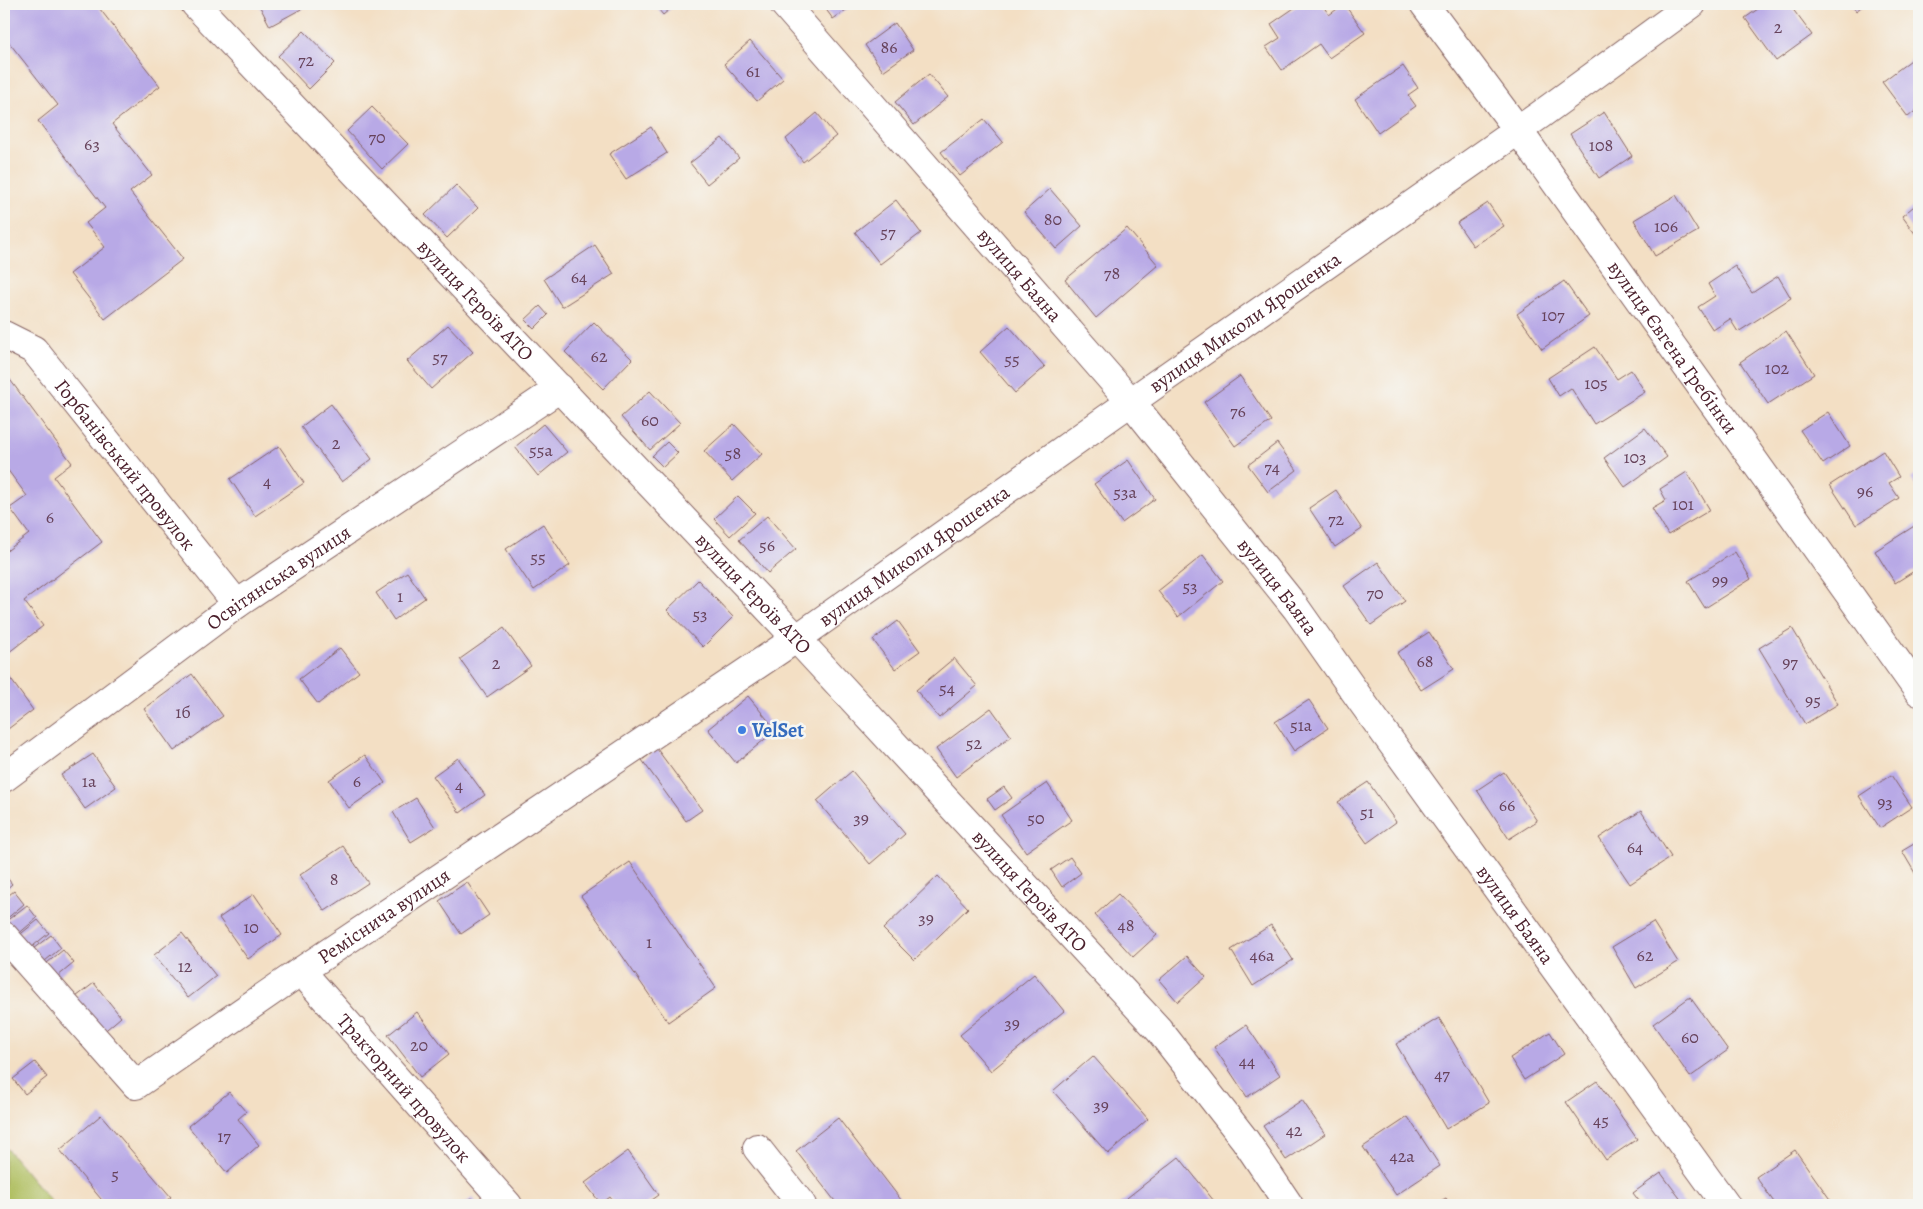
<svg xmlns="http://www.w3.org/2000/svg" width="1923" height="1209" font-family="Alegreya,serif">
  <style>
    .green { fill: #b1c063; stroke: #7e7047 }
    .building { fill: #b8a9e6 }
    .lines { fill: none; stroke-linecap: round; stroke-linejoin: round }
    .street-casing { stroke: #856261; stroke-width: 30 }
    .secondary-casing { stroke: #856261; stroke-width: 30 }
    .street { stroke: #fff; stroke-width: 28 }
    .secondary { stroke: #fff; stroke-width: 28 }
    .shop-dot { fill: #3f7fe0; stroke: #f6f6f2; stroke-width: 2 }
    .labels { text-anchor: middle; stroke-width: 5; stroke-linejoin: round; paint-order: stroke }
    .number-label { font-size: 18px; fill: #66425a }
    .street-label { font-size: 20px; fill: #4a1f2b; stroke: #f6f6f2 }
    .shop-label { font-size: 20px; font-weight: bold; fill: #366cbe; stroke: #f6f6f2; text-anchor: start }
  </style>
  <rect width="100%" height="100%" fill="#f6f6f2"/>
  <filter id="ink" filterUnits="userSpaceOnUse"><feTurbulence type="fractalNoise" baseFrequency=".02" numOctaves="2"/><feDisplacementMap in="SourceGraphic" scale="10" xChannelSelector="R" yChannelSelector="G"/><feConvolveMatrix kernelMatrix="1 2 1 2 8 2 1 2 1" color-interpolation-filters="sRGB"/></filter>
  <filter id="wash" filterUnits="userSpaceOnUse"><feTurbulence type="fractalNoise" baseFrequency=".0096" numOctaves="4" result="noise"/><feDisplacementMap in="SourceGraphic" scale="20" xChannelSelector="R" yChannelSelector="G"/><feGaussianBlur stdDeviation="1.12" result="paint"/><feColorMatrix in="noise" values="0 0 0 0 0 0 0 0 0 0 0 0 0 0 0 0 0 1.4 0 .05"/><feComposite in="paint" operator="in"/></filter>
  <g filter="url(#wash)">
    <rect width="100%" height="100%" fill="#f3dfc4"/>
    <path class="green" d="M7,1149L54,1205H4V1151Z"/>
    <g id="blocks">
      <g class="building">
        <path d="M4,4H96L160,86L112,124L152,175L130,192L183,259L105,319L70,274L105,247L86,223L105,208L38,121L58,105L4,36Z"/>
        <path d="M261,4H300L303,8L270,26L259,5Z"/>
        <path d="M654,4H676L663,15Z"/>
        <path d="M822,4H855L833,19Z"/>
        <path d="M1300,4H1322L1329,15L1344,4L1365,33L1329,58L1319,44L1282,70L1266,47L1280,38L1271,24Z"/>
        <path d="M1765,4H1789L1812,35L1776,61L1745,18Z"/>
        <path d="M1851,4H1865L1856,11Z"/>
        <path d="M895,23L913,50L883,71L865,45Z"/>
        <path d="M304,31L335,63L309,89L278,56Z"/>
        <path d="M750,41L783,79L757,101L724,64Z"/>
        <path d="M1919,54V108L1908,117L1882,82Z"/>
        <path d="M1403,66L1418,88L1408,95L1416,106L1378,133L1355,99Z"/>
        <path d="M929,74L948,97L914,125L895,102Z"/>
        <path d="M372,107L408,144L382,169L347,131Z"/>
        <path d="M1604,112L1632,156L1599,178L1570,134Z"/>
        <path d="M817,113L836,136L803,162L786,139Z"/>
        <path d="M984,119L1003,142L960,176L941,152Z"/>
        <path d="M651,127L667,153L626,179L609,154Z"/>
        <path d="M722,138L739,158L707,184L690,163Z"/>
        <path d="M456,185L478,208L447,238L425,215Z"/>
        <path d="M1050,189L1082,226L1056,249L1024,212Z"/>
        <path d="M1676,195L1698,231L1655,256L1634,220Z"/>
        <path d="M896,200L921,233L880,264L855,232Z"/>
        <path d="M1919,202V239L1902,216Z"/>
        <path d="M1488,203L1504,226L1473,246L1457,223Z"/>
        <path d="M1127,228L1158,265L1096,318L1065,280Z"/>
        <path d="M595,245L614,274L562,307L544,279Z"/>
        <path d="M1735,266L1752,293L1778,276L1791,298L1738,332L1730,319L1713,330L1698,307L1715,296L1708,284Z"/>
        <path d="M1564,281L1589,316L1542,349L1517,314Z"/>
        <path d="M540,306L548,315L534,329L525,320Z"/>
        <path d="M594,322L632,359L603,389L565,352Z"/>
        <path d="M448,325L473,352L431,389L407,361Z"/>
        <path d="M1009,326L1045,367L1015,393L980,352Z"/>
        <path d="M1786,331L1814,374L1768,404L1740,362Z"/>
        <path d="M1595,347L1617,379L1631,370L1645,392L1594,424L1571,388L1559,396L1548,378Z"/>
        <path d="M5,373L72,463L54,477L102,542L24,601L43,626L4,656V587L6,585L4,583V553L29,534L10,508L27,496L4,465V374Z"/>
        <path d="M1240,376L1271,421L1235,446L1204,402Z"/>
        <path d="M650,391L680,423L650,450L621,417Z"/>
        <path d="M331,404L372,459L342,482L301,427Z"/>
        <path d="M1828,412L1850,446L1823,464L1800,430Z"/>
        <path d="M543,424L567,452L538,476L515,447Z"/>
        <path d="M734,424L762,454L732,481L704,451Z"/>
        <path d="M1645,428L1667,457L1625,487L1604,458Z"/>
        <path d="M667,442L678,453L663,467L652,456Z"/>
        <path d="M1277,443L1297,470L1268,492L1248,465Z"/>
        <path d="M279,446L304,483L255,516L230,479Z"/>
        <path d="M1883,451L1899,477L1889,483L1899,498L1856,525L1830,485Z"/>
        <path d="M1128,460L1155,499L1122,523L1094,484Z"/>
        <path d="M1687,472L1710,510L1668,535L1652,508L1666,500L1660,489Z"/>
        <path d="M1919,473V491L1911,479Z"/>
        <path d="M1336,490L1362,529L1335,547L1309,508Z"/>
        <path d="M738,496L755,513L730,536L714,519Z"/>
        <path d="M767,516L796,549L768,573L739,540Z"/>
        <path d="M1919,523V568L1895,583L1875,551Z"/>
        <path d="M543,524L570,565L534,590L506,549Z"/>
        <path d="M1735,552L1751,579L1705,608L1688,581Z"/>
        <path d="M1203,555L1223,581L1178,617L1158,591Z"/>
        <path d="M1378,562L1405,601L1371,625L1344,586Z"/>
        <path d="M407,572L425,598L394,620L376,593Z"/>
        <path d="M698,580L733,617L703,647L667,610Z"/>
        <path d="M898,621L920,651L895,669L873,640Z"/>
        <path d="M504,628L531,666L487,697L460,659Z"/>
        <path d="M1792,628L1838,704L1805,724L1759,648Z"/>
        <path d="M1429,632L1454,669L1421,690L1397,653Z"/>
        <path d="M340,648L359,672L318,704L299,679Z"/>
        <path d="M954,658L977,686L939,718L916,690Z"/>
        <path d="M4,670L33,710L4,732Z"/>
        <path d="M192,674L223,716L174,751L144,709Z"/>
        <path d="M748,696L776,730L736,763L708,729Z"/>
        <path d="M1309,700L1328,728L1294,751L1275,722Z"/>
        <path d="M991,708L1011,736L956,777L936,749Z"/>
        <path d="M657,749L702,810L686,821L642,760Z"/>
        <path d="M93,754L116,787L85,809L61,775Z"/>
        <path d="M365,755L385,783L349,808L329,780Z"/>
        <path d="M458,758L485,795L460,813L433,776Z"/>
        <path d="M852,771L905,834L870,864L817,801Z"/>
        <path d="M1504,772L1537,821L1509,839L1477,790Z"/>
        <path d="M1891,775L1912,807L1880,828L1859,796Z"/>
        <path d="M1368,782L1396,822L1367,843L1338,802Z"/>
        <path d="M1047,783L1072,820L1026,852L1001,815Z"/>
        <path d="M1004,787L1012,798L995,810L987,799Z"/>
        <path d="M416,798L435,827L411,842L393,812Z"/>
        <path d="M1641,811L1671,857L1630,884L1599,838Z"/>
        <path d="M1919,841V880L1902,851Z"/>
        <path d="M343,846L368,883L325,911L300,875Z"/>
        <path d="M1070,857L1081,873L1062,887L1051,870Z"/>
        <path d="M630,862L716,988L668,1022L581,896Z"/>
        <path d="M4,874L12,884L4,891Z"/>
        <path d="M938,876L968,908L914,960L883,929Z"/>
        <path d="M467,882L489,915L461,934L439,901Z"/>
        <path d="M14,891L24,904L4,921V899Z"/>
        <path d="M254,894L282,935L248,959L219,918Z"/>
        <path d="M1118,894L1157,935L1133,957L1095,915Z"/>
        <path d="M27,905L37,918L16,936L5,922Z"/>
        <path d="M38,920L49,933L28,950L17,937Z"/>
        <path d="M1653,922L1678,962L1636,988L1612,947Z"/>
        <path d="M1271,925L1293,960L1253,986L1231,950Z"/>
        <path d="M182,933L216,976L188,998L154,955Z"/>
        <path d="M51,935L61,948L40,965L29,952Z"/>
        <path d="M63,950L74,963L52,981L42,967Z"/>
        <path d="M1187,956L1206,977L1178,1002L1159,980Z"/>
        <path d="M1034,974L1064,1011L991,1071L960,1035Z"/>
        <path d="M94,983L121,1017L100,1035L72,1000Z"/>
        <path d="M1690,997L1728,1050L1690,1077L1653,1024Z"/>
        <path d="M417,1012L449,1054L420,1077L388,1035Z"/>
        <path d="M1439,1018L1489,1103L1446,1129L1396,1044Z"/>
        <path d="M1246,1025L1280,1075L1247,1097L1214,1047Z"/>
        <path d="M1550,1032L1564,1054L1524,1080L1510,1058Z"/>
        <path d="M1093,1056L1148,1119L1108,1154L1053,1091Z"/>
        <path d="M35,1062L47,1077L25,1094L13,1079Z"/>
        <path d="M1597,1081L1637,1139L1606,1160L1566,1102Z"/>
        <path d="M229,1092L246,1112L238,1119L259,1145L227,1173L188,1126Z"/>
        <path d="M1302,1100L1325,1134L1286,1160L1263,1126Z"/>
        <path d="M101,1115L171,1197L161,1205H106L60,1150Z"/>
        <path d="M1408,1117L1440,1166L1396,1195L1363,1147Z"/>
        <path d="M838,1118L905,1205H838L796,1151Z"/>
        <path d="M1795,1150L1834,1205H1776L1756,1177Z"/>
        <path d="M628,1151L659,1195L645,1205H616L610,1197L601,1204L585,1183Z"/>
        <path d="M1179,1157L1214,1201L1208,1205H1118Z"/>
        <path d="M1661,1173L1685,1205H1642L1633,1193Z"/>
        <path d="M472,1198L478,1205H463Z"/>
        <path d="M1446,1198L1450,1205H1433Z"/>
      </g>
    </g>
  </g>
  <g filter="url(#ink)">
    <use href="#blocks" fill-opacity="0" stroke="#856261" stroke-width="1"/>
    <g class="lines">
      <g class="street-casing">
        <g id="street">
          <path id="s1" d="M784,4L1131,402L1296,608L1362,702L1726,1205"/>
          <path id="s2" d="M1424,4L1518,130L1919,692"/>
          <path id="s3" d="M4,335L34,350L237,604"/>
          <path id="s4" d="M4,778L237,604L560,388"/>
          <path id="s5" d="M4,936L136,1085L301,971L806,632L1112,415L1540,115L1692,4"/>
          <path id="s6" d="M301,971L508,1205"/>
          <path d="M757,1148L802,1205"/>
        </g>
      </g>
      <g class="secondary-casing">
        <g id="secondary">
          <path id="s7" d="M195,4L797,639L1159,1030L1245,1140L1289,1205"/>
        </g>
      </g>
      <use href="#street" class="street"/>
      <use href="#secondary" class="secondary"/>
    </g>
  </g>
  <circle class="shop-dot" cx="742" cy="730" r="5"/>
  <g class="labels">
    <g class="number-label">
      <text x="1778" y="33">2</text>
      <text x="889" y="53">86</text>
      <text x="306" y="66">72</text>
      <text x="753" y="77">61</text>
      <text x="377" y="143">70</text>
      <text x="92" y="150">63</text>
      <text x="1601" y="151">108</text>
      <text x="1053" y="225">80</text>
      <text x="1666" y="232">106</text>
      <text x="888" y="238">57</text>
      <text x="1112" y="279">78</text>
      <text x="579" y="283">64</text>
      <text x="1553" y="321">107</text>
      <text x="599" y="362">62</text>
      <text x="440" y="363">57</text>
      <text x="1012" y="365">55</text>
      <text x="1777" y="374">102</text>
      <text x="1596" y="389">105</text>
      <text x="1238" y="417">76</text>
      <text x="650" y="426">60</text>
      <text x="336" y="449">2</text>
      <text x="541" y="456">55а</text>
      <text x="733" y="459">58</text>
      <text x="1635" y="463">103</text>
      <text x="1272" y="473">74</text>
      <text x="267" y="487">4</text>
      <text x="1865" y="497">96</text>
      <text x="1125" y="498">53а</text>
      <text x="1683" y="510">101</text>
      <text x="50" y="523">6</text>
      <text x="1336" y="525">72</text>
      <text x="767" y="551">56</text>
      <text x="538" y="563">55</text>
      <text x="1720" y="586">99</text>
      <text x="1190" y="592">53</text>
      <text x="1375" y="599">70</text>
      <text x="400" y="602">1</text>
      <text x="700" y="620">53</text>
      <text x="1425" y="667">68</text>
      <text x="1790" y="668">97</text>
      <text x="496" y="669">2</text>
      <text x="947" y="694">54</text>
      <text x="1813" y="706">95</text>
      <text x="183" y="718">1б</text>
      <text x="1301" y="731">51а</text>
      <text x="974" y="749">52</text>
      <text x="89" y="787">1а</text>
      <text x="357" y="787">6</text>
      <text x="459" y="791">4</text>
      <text x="1885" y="808">93</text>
      <text x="1507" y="811">66</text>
      <text x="1367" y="818">51</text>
      <text x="861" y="824">39</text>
      <text x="1036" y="824">50</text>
      <text x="1635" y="853">64</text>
      <text x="334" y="885">8</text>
      <text x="926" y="924">39</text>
      <text x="1126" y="931">48</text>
      <text x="251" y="933">10</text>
      <text x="649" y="948">1</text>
      <text x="1262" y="961">46а</text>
      <text x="1645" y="961">62</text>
      <text x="185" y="972">12</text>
      <text x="1012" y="1029">39</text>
      <text x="1690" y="1043">60</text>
      <text x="419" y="1051">20</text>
      <text x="1247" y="1067">44</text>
      <text x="1442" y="1080">47</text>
      <text x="1101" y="1111">39</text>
      <text x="1601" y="1126">45</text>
      <text x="1294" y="1136">42</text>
      <text x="224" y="1142">17</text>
      <text x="1402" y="1162">42а</text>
      <text x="115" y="1180">5</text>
    </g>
    <g class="street-label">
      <text dy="7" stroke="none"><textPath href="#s1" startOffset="359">вулиця Баяна</textPath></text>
      <text dy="7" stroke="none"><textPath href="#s7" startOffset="408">вулиця Героїв АТО</textPath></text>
      <text dy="7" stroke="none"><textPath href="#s5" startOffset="1545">вулиця Миколи Ярошенка</textPath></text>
      <text dy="7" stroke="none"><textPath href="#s2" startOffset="424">вулиця Євгена Гребінки</textPath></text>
      <text dy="7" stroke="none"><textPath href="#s3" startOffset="180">Горбанівський провулок</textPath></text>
      <text dy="7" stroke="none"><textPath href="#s5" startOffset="1140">вулиця Миколи Ярошенка</textPath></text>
      <text dy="7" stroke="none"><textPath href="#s4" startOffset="340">Освітянська вулиця</textPath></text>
      <text dy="7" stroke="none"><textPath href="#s1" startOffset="764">вулиця Баяна</textPath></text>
      <text dy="7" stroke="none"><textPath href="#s7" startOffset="812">вулиця Героїв АТО</textPath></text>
      <text dy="7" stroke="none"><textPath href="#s7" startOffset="1218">вулиця Героїв АТО</textPath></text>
      <text dy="7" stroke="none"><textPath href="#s1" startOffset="1169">вулиця Баяна</textPath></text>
      <text dy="7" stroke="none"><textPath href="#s5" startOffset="499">Реміснича вулиця</textPath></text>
      <text dy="7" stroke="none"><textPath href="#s6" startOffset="156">Тракторний провулок</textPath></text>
    </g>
    <g class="shop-label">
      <text x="752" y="737">VelSet</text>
    </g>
  </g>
  <rect width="1923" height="1209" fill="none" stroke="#f6f6f2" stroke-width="20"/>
</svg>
